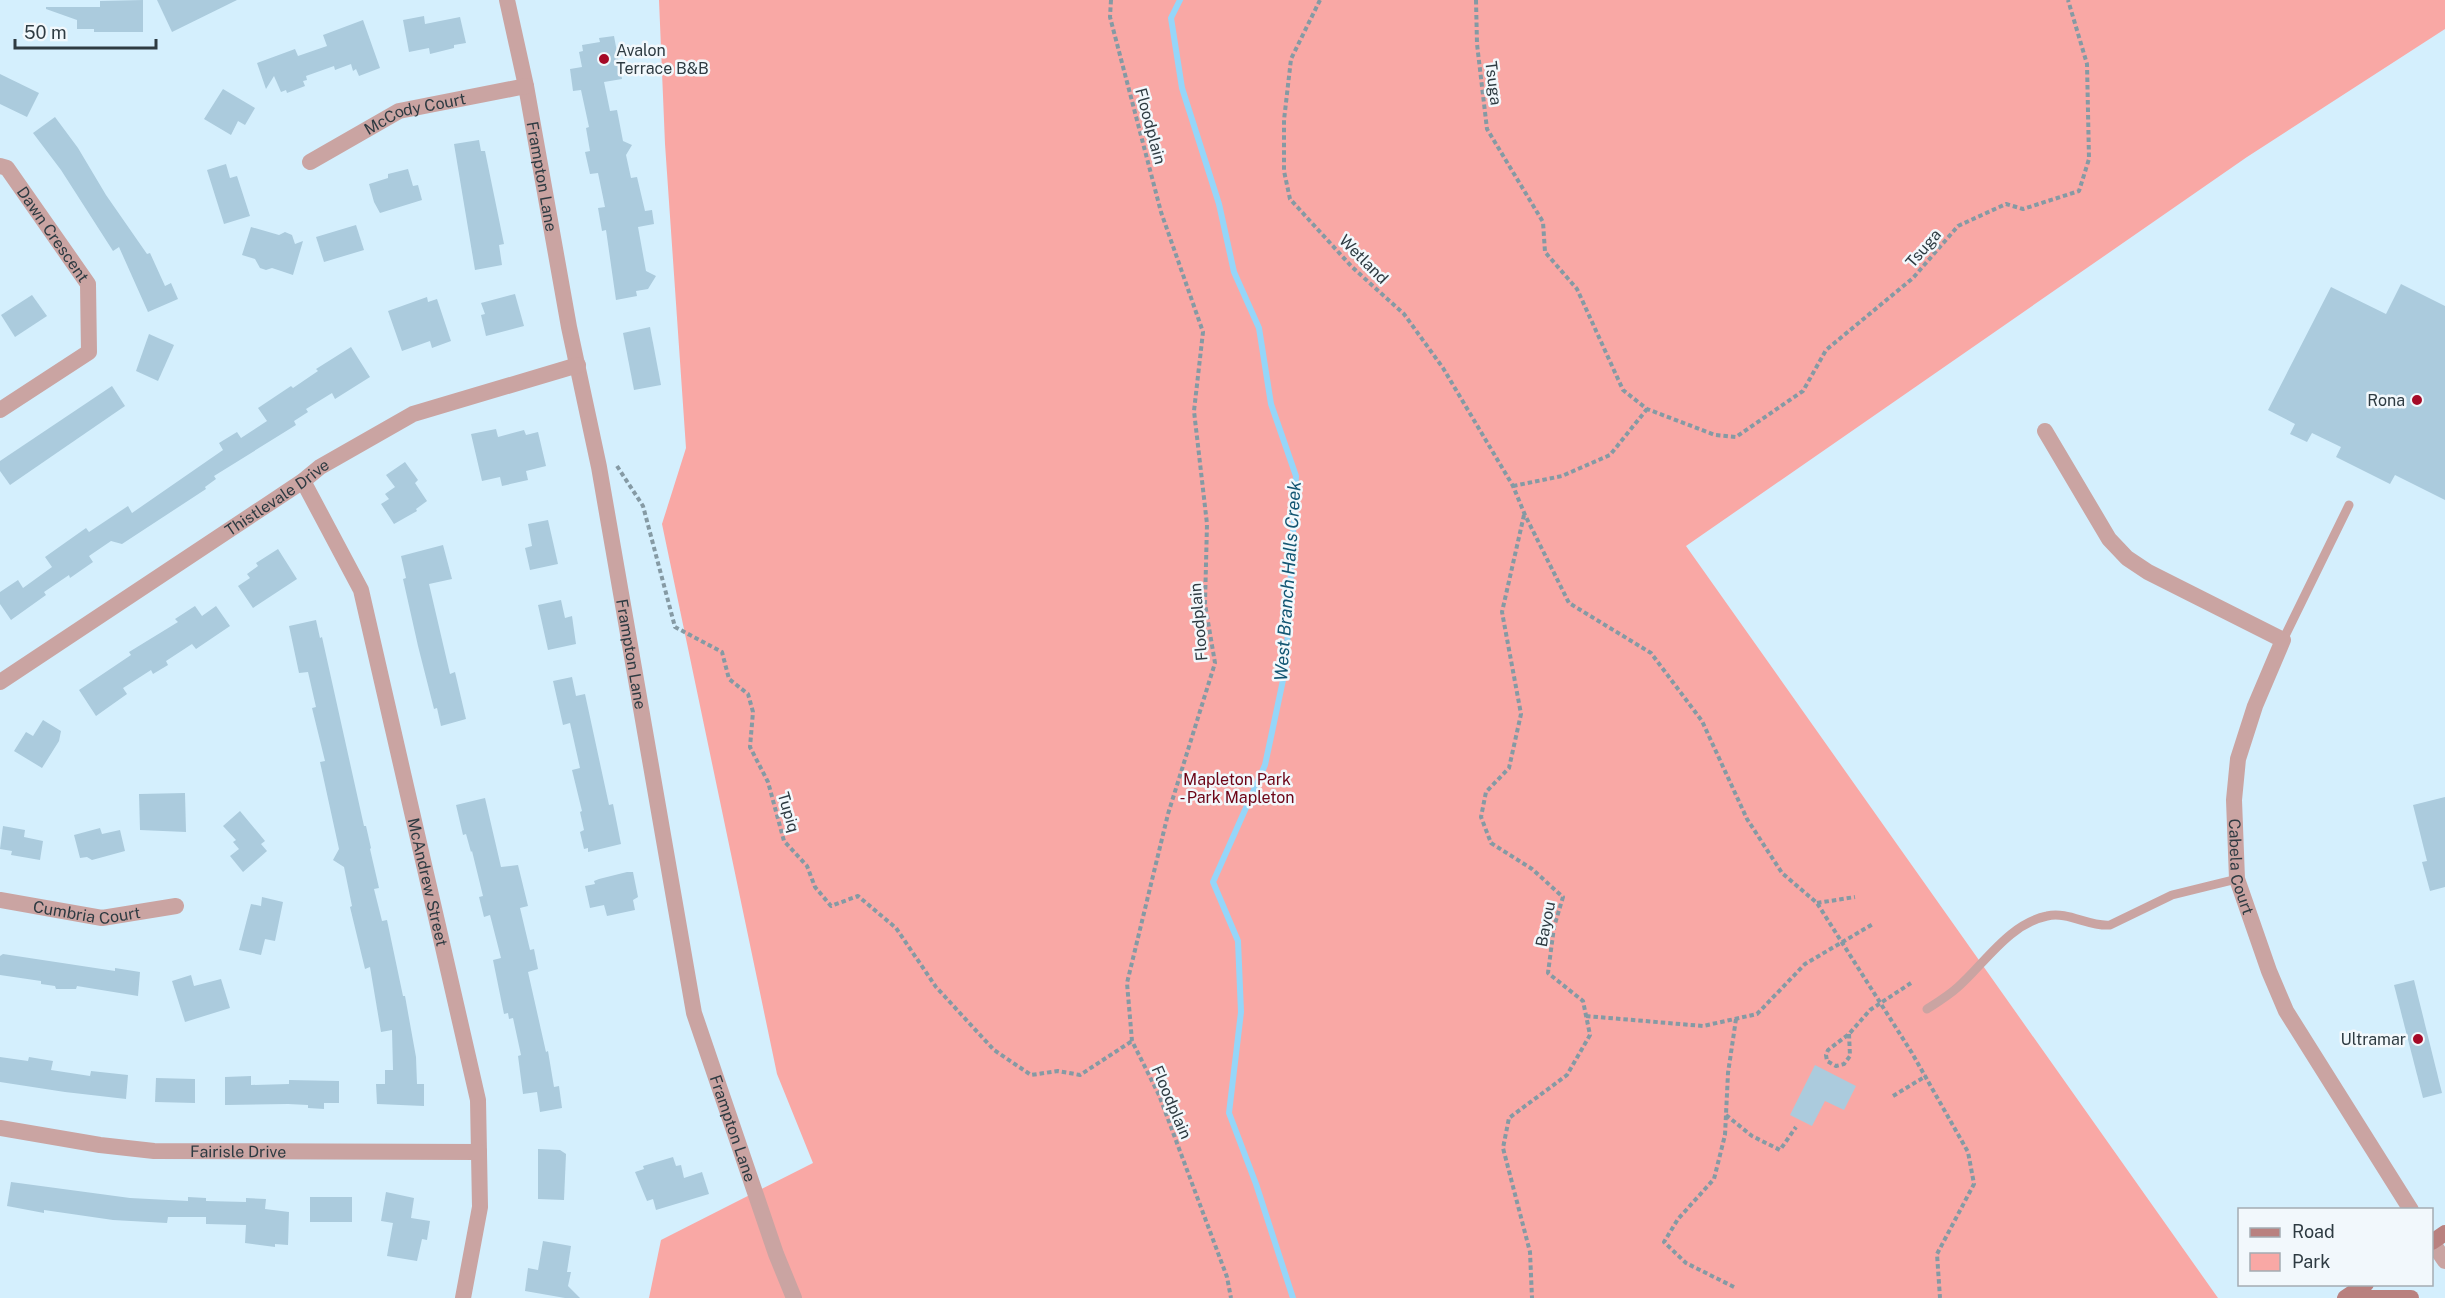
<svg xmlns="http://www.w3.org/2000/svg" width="2445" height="1298" font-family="'Public Sans',sans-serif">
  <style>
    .green { fill: #f9a8a5 }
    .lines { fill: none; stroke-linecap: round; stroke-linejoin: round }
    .stream { stroke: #95d6f9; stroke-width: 6 }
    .building { fill: #abcbdd }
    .path { stroke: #859aa4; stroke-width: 4; stroke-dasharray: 4.5 3; stroke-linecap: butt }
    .service { stroke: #caa4a2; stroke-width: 9 }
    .minor { stroke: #caa4a2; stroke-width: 16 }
    .secondary { stroke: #b9817f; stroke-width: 16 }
    .poi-dot { fill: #a50a27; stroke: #f2f8fc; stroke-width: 2 }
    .labels { text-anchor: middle; stroke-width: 5; stroke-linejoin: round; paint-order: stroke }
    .poi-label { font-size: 16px; fill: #2e3b42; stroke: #f2f8fc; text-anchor: end }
    .street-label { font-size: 16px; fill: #2e3b42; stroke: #f2f8fc }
    .park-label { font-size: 16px; fill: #6d0517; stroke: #f2f8fc }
    .water-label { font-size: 18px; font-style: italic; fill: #135673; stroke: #f2f8fc }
  </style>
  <rect width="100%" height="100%" fill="#d4effd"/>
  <path class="green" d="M659,0H2445V29L2247,157L1686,546L2218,1298H649L661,1240L813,1163L777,1074L662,524L686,448L665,144Z"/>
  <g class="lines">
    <path class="stream" d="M1180,0L1171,18L1182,88L1219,204L1234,272L1259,328L1271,404L1296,476L1286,666L1265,765L1213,882L1238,941L1241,1012L1229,1113L1256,1184L1293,1298"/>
  </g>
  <g class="building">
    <path d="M143,0V32H94V29H77V20L46,9V7H100V1Z"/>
    <path d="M157,0H237L172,32Z"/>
    <path d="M424,16L425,24L460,17L466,43L454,45V48L430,54L429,48L409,52L403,20Z"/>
    <path d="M363,20L380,68L359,76L356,69L353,71L351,64L335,70L334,66L306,76L307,80L303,81L305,86L287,93L286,90L281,92L274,76L266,89L257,63L295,49L298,56L327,46L323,35Z"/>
    <path d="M614,36L622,79L604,82L610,111L617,110L623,141L632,145L626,155L631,178L637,177L645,211L652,210L654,224L638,227L646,271L656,276L648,289L636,291L637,296L616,300L606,230L602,231L598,208L605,207L598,173L590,174L585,152L590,151L586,128L589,127L581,90L573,91L570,69L582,67L579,52L583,51L582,45L600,42L599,38Z"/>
    <path d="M0,74L39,93L27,117L0,104Z"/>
    <path d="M223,89L255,108L245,125L238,121L231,135L204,119Z"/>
    <path d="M55,117L78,148L106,195L147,254L150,253L165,286L171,283L178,299L148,312L119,247L113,251L61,170L33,133Z"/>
    <path d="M479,140L481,151H485L504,244L499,245L502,265L475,270L454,144Z"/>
    <path d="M226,164L230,178L237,176L250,216L224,224L207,170Z"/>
    <path d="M408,169L413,186L418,185L422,200L380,213L374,202L369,184L388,178V174Z"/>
    <path d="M356,225L364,250L324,262L316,237Z"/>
    <path d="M251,227L279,235L285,232L292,235L295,244L303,241L293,275L272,268L266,270L260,268L255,259L242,255Z"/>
    <path d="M2401,284L2445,306V500L2395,475L2390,484L2336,457L2341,447L2312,433L2307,442L2290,434L2295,424L2268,410L2331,287L2386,314Z"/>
    <path d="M515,294L524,326L486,336L481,315L485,314L481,303Z"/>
    <path d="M32,295L47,316L15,337L1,315Z"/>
    <path d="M427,297L428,302L437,299L451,341L432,348L430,341L402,351L388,311Z"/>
    <path d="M650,327L661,385L634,390L623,333Z"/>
    <path d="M149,334L174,345L158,381L136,371Z"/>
    <path d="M351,347L370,377L335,399L332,393L306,409L308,412L294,421L296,425L214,476L216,479L205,487L206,489L122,544L111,541L89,556L93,562L70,578L69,575L44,592L46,595L11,620L0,604V592L18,580L23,588L52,567L45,557L69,540L86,528L89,532L128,506L132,513L223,450L219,443L237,432L241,438L267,421L258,408L291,386L293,388L318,371L316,369Z"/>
    <path d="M112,386L125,406L10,485L0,471V461Z"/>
    <path d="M496,429L498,437L524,430L526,435L538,432L546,466L526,471L528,480L502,486L500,477L482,481L471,434Z"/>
    <path d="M405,462L418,480L415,483L427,501L416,509L417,511L394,524L381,504L389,499L385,494L395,487L386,475Z"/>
    <path d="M548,520L558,564L530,570L525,548L532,546L528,524Z"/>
    <path d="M443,545L452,579L429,584L450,674L455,672L466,719L441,726L437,708L434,709L418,646L403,579L406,578L401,556Z"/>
    <path d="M278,549L297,579L253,608L238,586L250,578L247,574L258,566L256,563Z"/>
    <path d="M561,600L565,618L572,616L576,644L548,650L538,605Z"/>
    <path d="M195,606L202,616L216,606L230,626L196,649L192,644L166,661L168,665L153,674L151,670L123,688L127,694L96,716L79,690L131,655L129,652L178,622L175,619Z"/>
    <path d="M316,620L320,638L322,637L364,826H366L371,848L370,849L379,888L374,889L382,921L387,920L403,996H405L416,1057L417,1084H424V1106L377,1104L376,1084H385V1070H393L392,1030L381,1032L370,967L365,969L350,907L352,906L344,867L333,860L339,849L320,762L325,761L312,708L316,707L308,672L299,673L289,626Z"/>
    <path d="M572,677L576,696L585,694L609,805L613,804L621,844L588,852V848L584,849L580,832L584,830L580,812L582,811L572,770L580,768L570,723L563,725L553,681Z"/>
    <path d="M43,720L61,731L59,741L42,768L14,751L26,732L33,736Z"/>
    <path d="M185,793L186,832L140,830L139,794Z"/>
    <path d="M2445,797V887L2430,891L2422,862L2427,861L2413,805Z"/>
    <path d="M485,798L501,867L518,865L528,906L520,908L530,950L534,949L538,969L528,972L546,1052L548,1051L554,1087L559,1086L562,1108L540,1112L537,1092L523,1094L518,1056L521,1055L513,1018L509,1019L508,1013L504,1014L493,960L501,958L490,915L484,917L479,897L483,896L472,851L471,852L466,834L463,835L456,805Z"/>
    <path d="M240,811L265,841L261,844L267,851L243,872L230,856L239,849L233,842L236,840L223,826Z"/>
    <path d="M3,826L25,830L24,837L43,841L40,860L11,855L12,851L0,849Z"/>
    <path d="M100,828L102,834L120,830L125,851L92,860L87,857L80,858L74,835Z"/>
    <path d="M627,872H633L638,897L633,900L635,910L607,916L604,905L590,908L585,886L595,884L594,881L599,879Z"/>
    <path d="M262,897L283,902L275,941L265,939L261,955L239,950L251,904L261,906Z"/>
    <path d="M3,954L115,971V968L140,972L138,996L77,986L76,989H56L55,986L41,984V981L0,975V956Z"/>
    <path d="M191,975L194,986L221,979L230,1008L185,1022L172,981Z"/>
    <path d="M2414,980L2442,1093L2423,1098L2394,985Z"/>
    <path d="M0,1057L28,1061L29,1057L53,1061L51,1070L90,1076L91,1071L128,1075L126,1099L65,1092L0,1082Z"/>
    <path d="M1815,1065L1856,1086L1844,1110L1825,1101L1812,1126L1790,1115Z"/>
    <path d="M251,1076V1085L289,1084V1080L339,1081V1103H324V1109L308,1108V1105L288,1104L225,1105V1077Z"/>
    <path d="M156,1078L195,1079V1103L155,1102Z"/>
    <path d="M538,1149L560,1150L566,1154L564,1200L538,1199Z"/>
    <path d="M673,1157L676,1166L681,1165L684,1178L702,1172L709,1194L656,1210L653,1199L647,1201L635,1172L644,1169L643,1166Z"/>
    <path d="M11,1182L130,1198L188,1201V1197L206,1198V1201L246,1202V1198L266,1199L265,1209L289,1212L288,1245L275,1244V1247L245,1243L246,1225L206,1224V1217H168L167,1223L113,1220L44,1210V1213L7,1206Z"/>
    <path d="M386,1192L414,1198L411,1218L430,1221L427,1240L422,1239L417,1261L387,1256L393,1223L381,1221Z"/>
    <rect x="310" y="1197" width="42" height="25"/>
    <path d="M543,1241L571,1246L567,1272H571L568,1286L580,1298H565L525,1291L528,1268L538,1270Z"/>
  </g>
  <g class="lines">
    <g class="path">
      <path d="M1111,0L1110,17L1161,212L1203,332L1194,411L1207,524L1205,604L1215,663L1168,814L1127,983L1132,1041L1159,1095L1227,1277L1231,1298"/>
      <path d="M1320,0L1291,59L1284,120V171L1290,199L1352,267L1404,314L1443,368L1513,486L1525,515L1569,603L1651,653L1702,721L1747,819L1782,873L1817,903L1912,1053L1968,1152L1974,1184L1937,1254L1940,1298"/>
      <path d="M1476,0L1477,44L1487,129L1543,222L1545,252L1577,289L1623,390L1647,409L1715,435L1736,437L1803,391L1826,350L1913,278L1958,226L2006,204L2023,209L2079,191L2089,159L2087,64L2068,0"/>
      <path d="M617,466L643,506L675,627L722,652L729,679L748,694L753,712L750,747L768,782L784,841L807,866L815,887L831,906L858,896L896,928L936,987L994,1050L1031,1075L1058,1071L1080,1075L1132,1041"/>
      <path d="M1513,486L1562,476L1610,455L1647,409"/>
      <path d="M1524,515L1502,612L1521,714L1509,768L1486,792L1481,817L1491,843L1532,869L1563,897L1554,927L1548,973L1583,1001L1590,1035L1567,1075L1509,1118L1503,1148L1530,1252L1532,1298"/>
      <path d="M1817,903L1855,897"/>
      <path d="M1586,1016L1703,1026L1757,1014L1805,964L1873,924"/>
      <path d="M1849,1034L1850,1056L1844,1064L1836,1066L1827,1061L1826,1055L1828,1050L1849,1034L1870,1010L1911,983"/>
      <path d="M1893,1096L1926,1076"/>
      <path d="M1726,1115L1752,1136L1780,1150L1796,1127"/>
      <path d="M1734,1287L1686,1263L1664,1242L1678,1219L1714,1179L1725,1135L1728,1073L1736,1019"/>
    </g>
    <g class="service">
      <path d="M2283,640L2349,505"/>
      <path d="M1927,1009C1938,1002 1948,996 1958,987C1985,963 2009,924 2047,916C2068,911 2089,927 2110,925L2172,895L2237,879"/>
    </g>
    <g class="minor">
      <path id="s1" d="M507,0L526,86L569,327L599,467L694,1013L776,1254L794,1298"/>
      <path id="s2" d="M310,162L399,111L526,86"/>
      <path id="s3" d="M0,166L7,168L88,284L89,352L0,410"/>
      <path id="s4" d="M2045,431L2109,539L2127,558L2148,572L2283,640L2255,706L2238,759L2234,800L2237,879L2269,971L2286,1011L2411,1210"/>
      <path id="s5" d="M303,481L361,590L478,1100L480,1207L463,1298"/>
      <path id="s6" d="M0,682L303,481L320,467L413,414L578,365"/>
      <path id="s7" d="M0,900L102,918L176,906"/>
      <path id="s8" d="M0,1128L100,1145L154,1151L479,1152"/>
      <path d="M2432,1242L2445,1261"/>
    </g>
    <g class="secondary">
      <path d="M2432,1242L2445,1233"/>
      <path d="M2345,1298L2366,1284"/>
      <path d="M2367,1298H2411"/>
    </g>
  </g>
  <g class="poi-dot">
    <circle cx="604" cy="59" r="6"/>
    <circle cx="2417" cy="400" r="6"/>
    <circle cx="2418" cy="1039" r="6"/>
  </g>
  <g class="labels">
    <g class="poi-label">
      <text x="616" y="56" text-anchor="start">Avalon<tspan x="616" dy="18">Terrace B&amp;B</tspan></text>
      <text x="2405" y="406">Rona</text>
      <text x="2406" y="1045">Ultramar</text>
    </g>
    <g class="street-label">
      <text transform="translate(1494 83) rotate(83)" y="6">Tsuga</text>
      <text dy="6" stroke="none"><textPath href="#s2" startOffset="117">McCody Court</textPath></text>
      <text transform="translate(1151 126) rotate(75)" y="6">Floodplain</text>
      <text dy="6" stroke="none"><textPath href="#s1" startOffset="180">Frampton Lane</textPath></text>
      <text dy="6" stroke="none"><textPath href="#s3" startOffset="88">Dawn Crescent</textPath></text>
      <text transform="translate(1923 248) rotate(-49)" y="6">Tsuga</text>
      <text transform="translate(1364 259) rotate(45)" y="6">Wetland</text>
      <text dy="6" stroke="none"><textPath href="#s6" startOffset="333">Thistlevale Drive</textPath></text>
      <text transform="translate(1198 622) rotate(-95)" y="6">Floodplain</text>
      <text dy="6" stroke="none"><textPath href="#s1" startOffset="666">Frampton Lane</textPath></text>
      <text transform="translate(789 812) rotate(74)" y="6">Tupiq</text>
      <text dy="6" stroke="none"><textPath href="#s4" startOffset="564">Cabela Court</textPath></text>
      <text dy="6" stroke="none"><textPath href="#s5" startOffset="423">McAndrew Street</textPath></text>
      <text dy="6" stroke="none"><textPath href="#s7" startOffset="88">Cumbria Court</textPath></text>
      <text transform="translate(1545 924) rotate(-79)" y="6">Bayou</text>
      <text transform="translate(1172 1102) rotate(67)" y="6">Floodplain</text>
      <text dy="6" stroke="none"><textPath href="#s1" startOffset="1152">Frampton Lane</textPath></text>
      <text dy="6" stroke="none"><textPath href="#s8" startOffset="240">Fairisle Drive</textPath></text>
    </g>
    <g class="park-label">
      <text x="1237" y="785">Mapleton Park<tspan x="1237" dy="18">- Park Mapleton</tspan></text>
    </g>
    <g class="water-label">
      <text transform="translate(1288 581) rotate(-86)" y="6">West Branch Halls Creek</text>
    </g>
  </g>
  <rect x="2238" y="1208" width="195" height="78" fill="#f2f8fc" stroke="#a4acb2" stroke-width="1.5"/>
  <rect x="2250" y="1228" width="30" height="9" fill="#b9817f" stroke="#a4acb2" stroke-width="1.5"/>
  <text x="2292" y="1238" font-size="18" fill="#2e3b42">Road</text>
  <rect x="2250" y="1253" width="30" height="18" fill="#f9a8a5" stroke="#a4acb2" stroke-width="1.5"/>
  <text x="2292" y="1268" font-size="18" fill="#2e3b42">Park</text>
  <path d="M15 39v9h141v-9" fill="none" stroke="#2e3b42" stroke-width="3"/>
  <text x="24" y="39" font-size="18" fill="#2e3b42" stroke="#f2f8fc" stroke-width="4.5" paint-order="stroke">50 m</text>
</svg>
